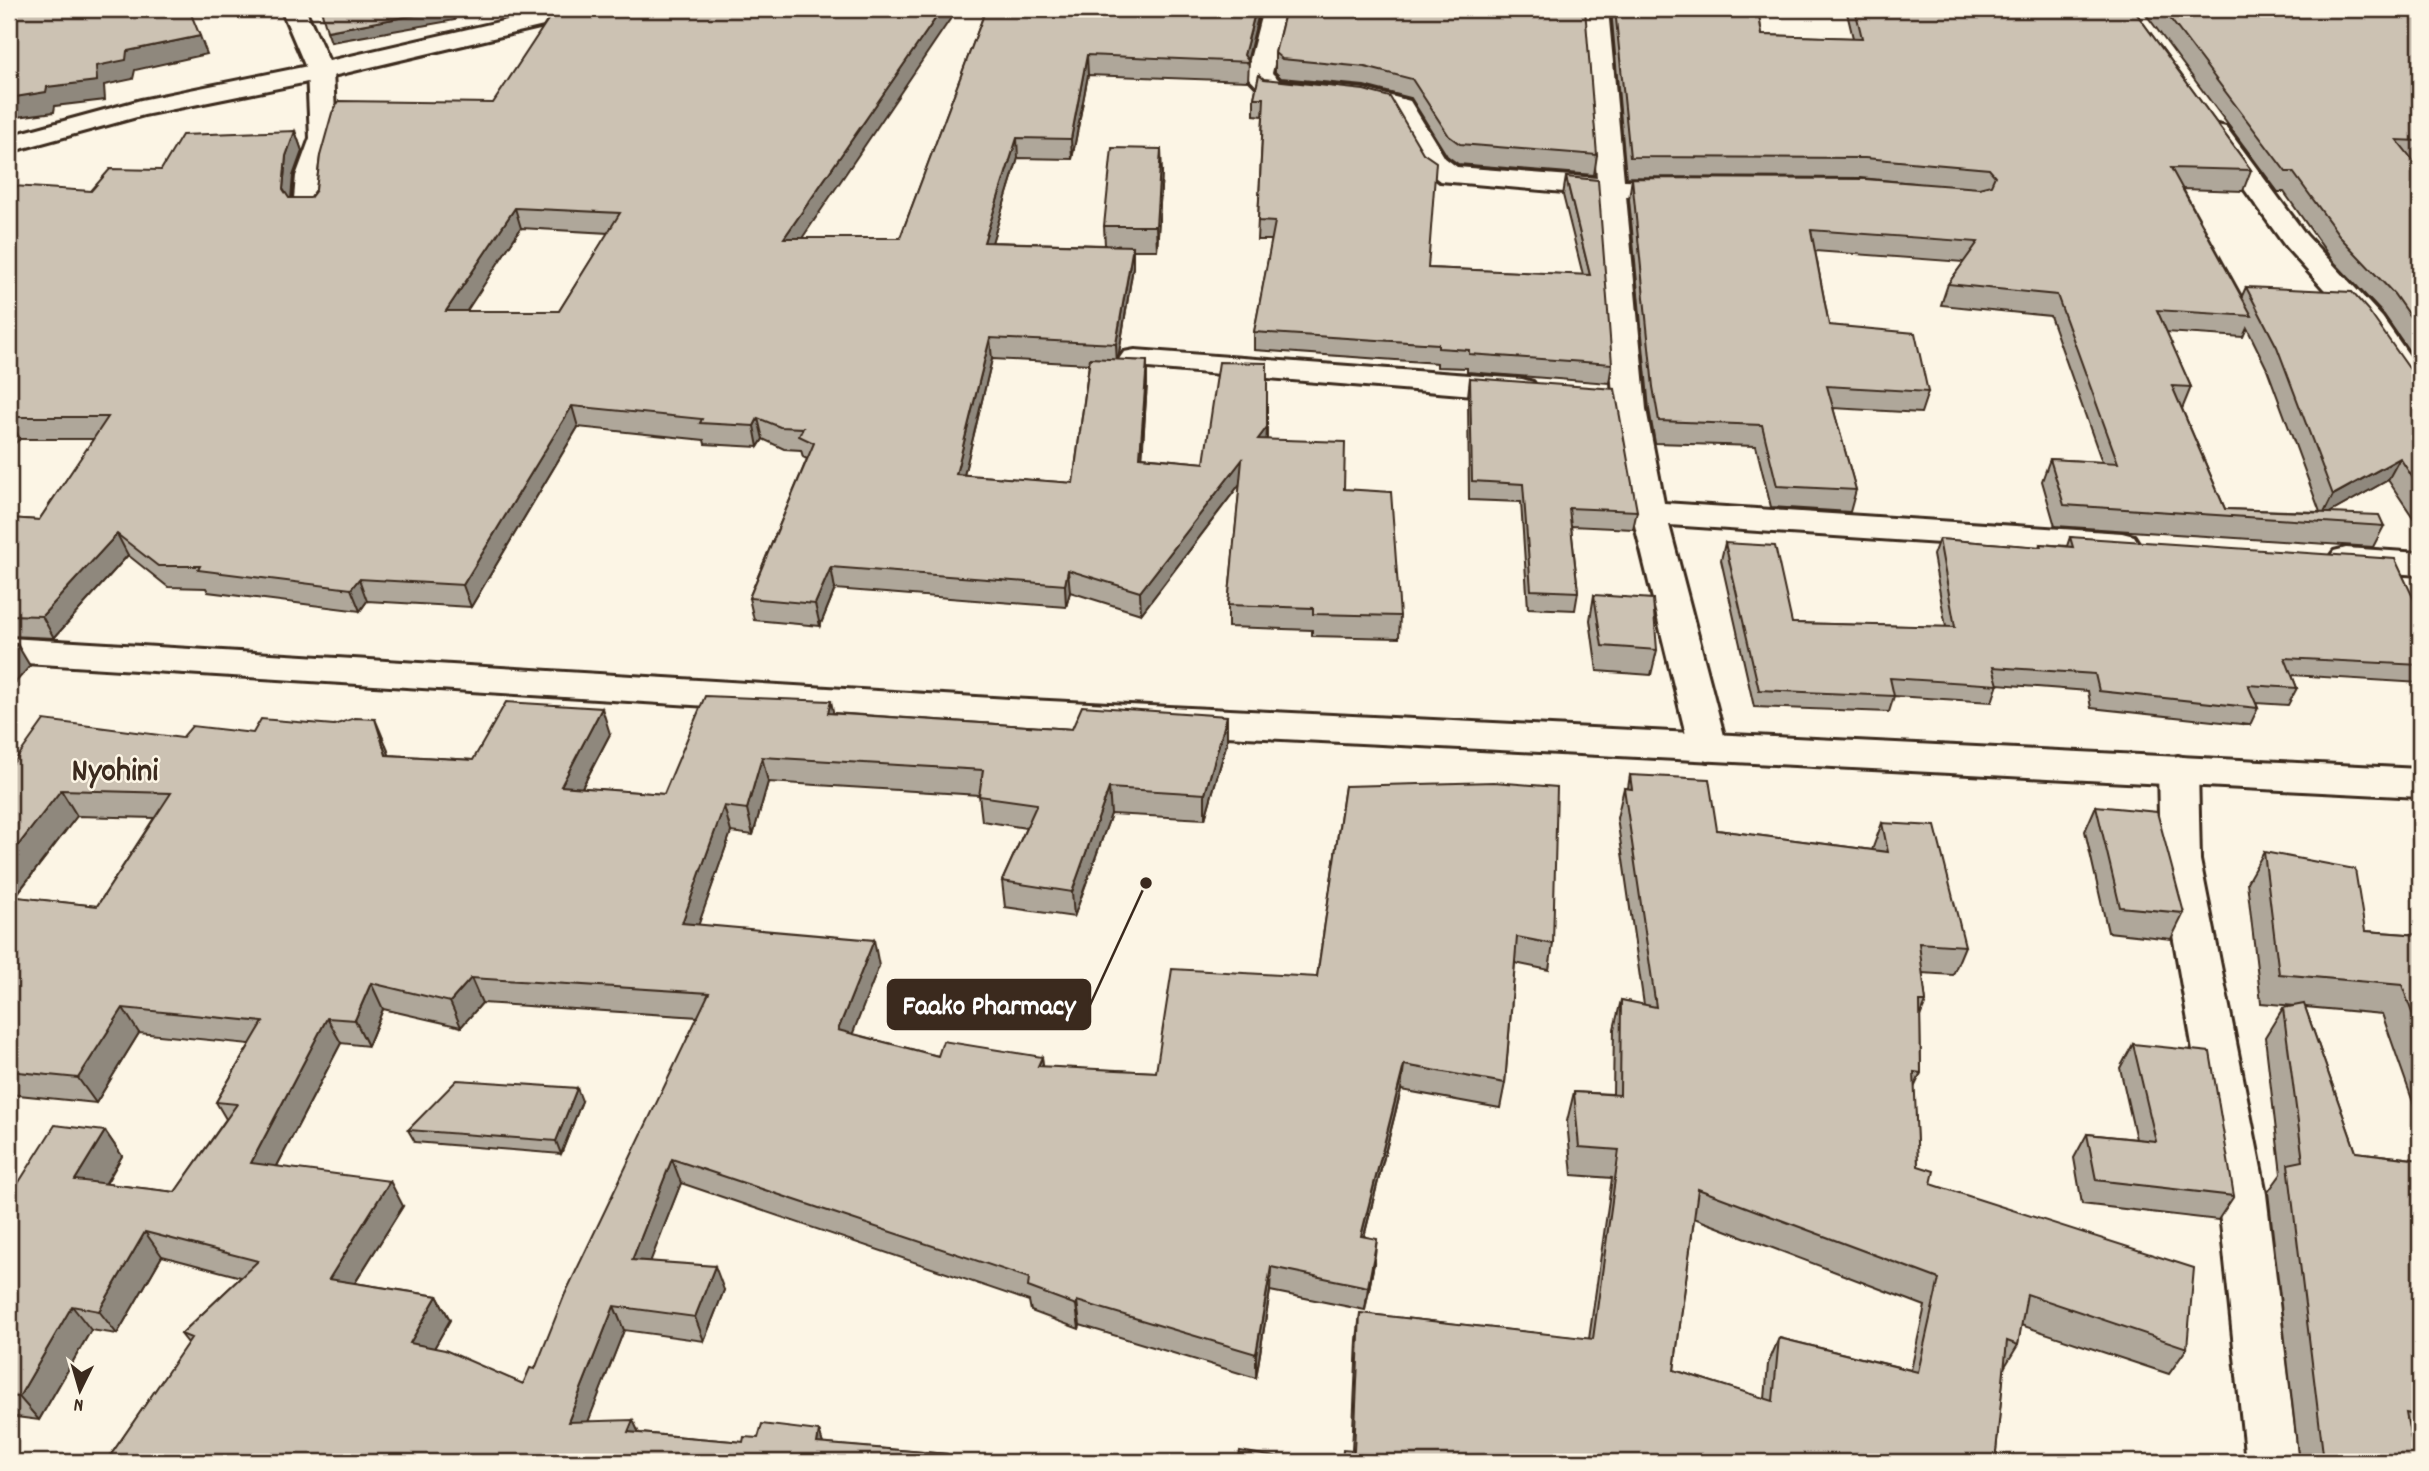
<svg xmlns="http://www.w3.org/2000/svg" width="2429" height="1471" font-family="Dekko,sans-serif">
  <style>
    .lines { fill: none; stroke-linecap: round; stroke-linejoin: round }
    .minor-casing { stroke: #3b2a1e; stroke-width: 6 }
    .tertiary-casing { stroke: #3b2a1e; stroke-width: 6 }
    .secondary-casing { stroke: #3b2a1e; stroke-width: 6 }
    .minor { fill: #fcf5e5; fill-rule: evenodd }
    .tertiary { fill: #fcf5e5; fill-rule: evenodd }
    .secondary { fill: #fcf5e5; fill-rule: evenodd }
    .wall { fill: #afa79a; stroke: #3b2a1e; stroke-width: 2; fill-rule: evenodd }
    .shaded-wall { fill: #8f887d; stroke: #3b2a1e; stroke-width: 2 }
    .building { fill: #ccc2b3; stroke: #3b2a1e; stroke-width: 2; fill-rule: evenodd }
    .labels { text-anchor: middle; stroke-width: 5; stroke-linejoin: round; paint-order: stroke }
    .district-label { font-size: 33px; font-weight: bold; fill: #3b2a1e; stroke: #fcf5e5 }
    .leader { fill: none; stroke: #3b2a1e; stroke-width: 2.5 }
    .callout-dot { fill: #3b2a1e; stroke: #fcf5e5; stroke-width: 2.5 }
    .callout { fill: #3b2a1e; stroke: #3b2a1e; stroke-width: 2.5 }
    .callout-label { font-size: 28px; text-anchor: middle; font-weight: bold; fill: #fff }
  </style>
  <rect width="100%" height="100%" fill="#fcf5e5"/>
  <filter id="ink" filterUnits="userSpaceOnUse"><feTurbulence type="fractalNoise" baseFrequency=".0143" numOctaves="2"/><feDisplacementMap in="SourceGraphic" scale="14" xChannelSelector="R" yChannelSelector="G"/><feConvolveMatrix kernelMatrix="1 2 1 2 8 2 1 2 1" color-interpolation-filters="sRGB"/></filter>
  <g filter="url(#ink)">
    <g class="lines">
      <g class="minor-casing">
        <g id="minor">
          <path d="M281,9H305L333,70L336,138L324,176L321,210L317,216L307,218L297,216L293,210L296,176L310,138L307,70Z"/>
          <path d="M1263,9H1287L1272,73L1280,81L1364,89L1410,101L1445,158L1457,167L1597,178L1584,9H1608L1624,180L1691,182L1695,188L1691,194L1626,196L1646,409L1664,503L2122,533L2134,536L2139,544L2134,552L2122,555L1669,525L1727,747L1722,757L1708,761L1694,757L1689,747L1632,513L1614,409L1598,195L1440,181L1424,169L1391,112L1363,105L1264,94L1246,75Z"/>
          <path d="M2217,125L2226,127L2306,235L2382,317L2420,371V404L2409,401L2360,329L2286,247L2204,133L2208,127Z"/>
          <path d="M1135,350L1522,379L1533,382L1538,389L1533,396L1522,399L1124,366L1119,359L1124,352Z"/>
          <path d="M2346,548L2420,553V575L2346,570L2334,567L2328,559L2334,551Z"/>
          <path d="M2178,756L2192,760L2198,770L2200,860L2266,1194L2298,1462H2246L2218,1194L2160,860L2158,770L2164,760Z"/>
        </g>
      </g>
      <g class="tertiary-casing">
        <path id="tertiary" d="M555,9H598L595,14L586,16L303,83L144,115L9,152V136L141,100L303,67Z"/>
      </g>
      <g class="secondary-casing">
        <path id="secondary" d="M9,638L1009,699L2420,769V797L1009,725L9,662Z"/>
      </g>
      <use href="#minor" class="minor"/>
      <use href="#tertiary" class="tertiary"/>
      <use href="#secondary" class="secondary"/>
    </g>
    <g class="wall">
      <path d="M986,9H1260L1247,60L1249,62L1248,81L1088,75L1072,159L1018,158L992,242L1105,245L1104,226L1162,172L1157,250H1133V267L1118,360L1147,361V382L1142,457L1204,463L1267,363V439L1344,489L1400,616L1399,638L1312,636V630L1228,627V605L1240,484L1141,614L1070,592L1066,607L835,589L820,626L754,620L749,598L807,459L803,457L801,450L784,449L763,439L758,447L705,444L704,440L578,427L471,607L367,601L360,611L208,592L206,588L168,587L128,555L54,638L9,636V518L39,520L94,439H20L9,448V190L91,191L295,131L302,151L293,176L291,198H310L316,190L320,156L802,238H900ZM521,228L608,233L559,311H466ZM992,359L1089,364L1073,483L964,475Z"/>
      <path d="M1286,9L1597,155L1594,175L1458,164L1447,156L1411,98L1364,86L1281,78L1275,72V53Z"/>
      <path d="M1611,9H1758L1762,35L1853,38L1846,9H2133L2251,170L2243,191L2183,189L2242,296L2246,287L2420,382V528L2388,480L2329,513L2384,526L2373,547L2055,526L2042,481L2050,459L2102,462L2050,316L1941,305L1948,284L1964,262L1815,251L1829,325L1928,392L1921,413L1833,408L1856,490L1850,512L1771,507L1756,446L1655,443L1649,409L1629,199L1632,178L1915,183L1860,178L1626,177ZM2247,328L2267,369L2320,512L2225,509L2182,409L2191,387L2166,332L2243,337Z"/>
      <path d="M2142,9H2420V162L2414,161L2420,169V367L2384,315L2332,260L2284,192H2278Z"/>
      <path d="M1259,75L1428,268L1583,275L1563,195L1566,177L1612,364L1609,383L1467,372V368L1437,367V363L1254,350V332L1272,240H1257L1263,116L1254,115V98Z"/>
      <path d="M1470,378L1637,511L1633,529L1571,526L1578,592L1575,610L1528,608L1521,502L1469,500L1468,396Z"/>
      <path d="M2070,537L2420,612V683L2292,675L2297,688L2288,705L2256,703L2258,708L2250,725L2091,708L2088,691L1998,684L1992,702L1894,696L1889,712L1754,707L1721,560L1725,543L1792,623L1946,627L1933,555L1939,539L2039,547L2040,544L2067,546Z"/>
      <path d="M1594,595L1657,650L1651,675L1597,671L1590,620Z"/>
      <path d="M834,713L1072,729L1227,716V742L1205,819L1111,814L1074,917L1005,907L1002,881L1026,828L982,821L979,795L768,782L753,835L731,832L698,925L879,966L852,1034L938,1056L1042,1057L1043,1067L1156,1072L1317,977L1345,786L1553,944L1549,970L1515,963L1505,1083L1500,1108L1401,1090L1364,1237L1374,1263L1365,1310L1270,1291L1256,1378L1080,1325L1079,1329L1031,1311L1029,1301L681,1183L650,1261L724,1290L704,1341L624,1330L588,1421L639,1433L743,1442L758,1438L819,1431L823,1444L947,1454L949,1462H106L188,1343L181,1334L241,1277L162,1256L117,1334L91,1330L39,1420L9,1416V1198L105,1131L122,1156L106,1184L175,1192L226,1119L216,1102L250,1044L139,1033L96,1103L9,1094V769L182,738L253,733L386,745L389,755L473,760L610,734L582,788L664,794ZM77,816L154,818L97,906L15,897ZM482,1003L698,1017L535,1369L523,1384L434,1348L450,1320L437,1296L355,1283L403,1206L277,1166L341,1043L368,1046L383,1009L461,1027Z"/>
      <path d="M1630,775L1717,830L1872,850L1882,823L1965,946L1953,975L1922,973L1926,1002L1920,1017L1921,1073L1914,1088L1918,1166L1931,1184L2187,1348L2169,1374L2021,1325L2018,1345L2004,1368L1995,1462L1352,1451L1357,1340L1360,1313L1589,1339L1612,1178L1572,1175L1567,1121L1574,1092L1613,1094L1614,1029L1621,1000L1644,1005L1617,818L1624,788H1628ZM1694,1218L1925,1306L1911,1370L1779,1338L1768,1364L1765,1399L1674,1370Z"/>
      <path d="M2096,806L2184,913L2171,939L2108,932L2085,831Z"/>
      <path d="M2264,852L2365,931L2420,935V1122L2382,1014L2305,1007L2356,1152L2420,1160V1448L2412,1446L2415,1462H2299L2268,1192L2281,1174L2265,1037L2283,1008L2295,1006L2261,1003L2247,882Z"/>
      <path d="M2133,1044L2234,1196L2218,1220L2082,1204L2074,1158L2087,1134L2136,1139L2120,1068Z"/>
      <path d="M582,1101L561,1154L415,1142L408,1130Z"/>
    </g>
    <g class="shaded-wall">
      <path d="M449,9H452L455,20L331,42L327,31Z"/>
      <path d="M942,9H957L788,259L784,238Z"/>
      <path d="M1256,9H1260L1247,62L1244,55Z"/>
      <path d="M200,36L207,54L135,70L133,79L104,85L105,100L55,106L54,112L9,118V98L47,87L127,51Z"/>
      <path d="M1087,55L1088,75L1072,159L1071,139Z"/>
      <path d="M295,131L302,151L293,176L290,210L283,189L286,156Z"/>
      <path d="M1017,138L1018,158L986,262L984,242Z"/>
      <path d="M1161,149L1162,172L1157,250L1156,226Z"/>
      <path d="M515,208L521,228L453,332L446,311Z"/>
      <path d="M1133,246V267L1117,365L1116,344Z"/>
      <path d="M990,338L992,359L959,496L956,474Z"/>
      <path d="M1147,361V382L1141,478L1140,457Z"/>
      <path d="M572,406L578,427L471,607L463,585Z"/>
      <path d="M9,418L20,439L9,448Z"/>
      <path d="M758,418L763,439L758,447L754,426Z"/>
      <path d="M1267,427L1266,449L1258,439Z"/>
      <path d="M2400,458L2388,480L2322,517L2333,495Z"/>
      <path d="M1242,460V481L1141,614L1140,592Z"/>
      <path d="M117,534L128,555L54,638L42,616Z"/>
      <path d="M831,567L835,589L820,626L815,604Z"/>
      <path d="M1068,570L1070,592L1066,607L1065,585Z"/>
      <path d="M359,579L367,601L360,611L351,589Z"/>
      <path d="M17,644L30,666L9,690V653Z"/>
      <path d="M831,701L836,726L828,713Z"/>
      <path d="M602,708L610,734L569,812L561,786Z"/>
      <path d="M1227,716V742L1205,819V794Z"/>
      <path d="M375,719L386,745L397,780L386,755Z"/>
      <path d="M762,757L768,782L753,835L747,809Z"/>
      <path d="M1109,788L1111,814L1074,917L1072,892Z"/>
      <path d="M61,790L77,816L9,904V857Z"/>
      <path d="M724,806L731,832L690,949L682,923Z"/>
      <path d="M874,940L879,966L844,1056L838,1030Z"/>
      <path d="M471,978L482,1003L461,1027L450,1002Z"/>
      <path d="M371,983L383,1009L368,1046L355,1020Z"/>
      <path d="M123,1008L139,1033L96,1103L78,1078Z"/>
      <path d="M327,1018L341,1043L266,1187L251,1163Z"/>
      <path d="M1042,1057L1045,1082L1038,1066Z"/>
      <path d="M1404,1065L1401,1090L1358,1260L1361,1236Z"/>
      <path d="M577,1088L582,1101L561,1154L556,1141Z"/>
      <path d="M105,1131L122,1156L93,1204L75,1180Z"/>
      <path d="M672,1159L681,1183L642,1283L632,1260Z"/>
      <path d="M390,1181L403,1206L343,1302L329,1279Z"/>
      <path d="M145,1232L162,1256L117,1334L99,1311Z"/>
      <path d="M1377,1239L1374,1263L1365,1310L1368,1287Z"/>
      <path d="M715,1266L724,1290L704,1341L695,1317Z"/>
      <path d="M1271,1267L1270,1291L1256,1378V1354Z"/>
      <path d="M437,1296L450,1320L424,1366L410,1343Z"/>
      <path d="M1077,1301L1080,1325L1079,1329L1076,1305Z"/>
      <path d="M72,1306L91,1330L39,1420L19,1397Z"/>
      <path d="M614,1306L624,1330L579,1445L568,1422Z"/>
      <path d="M633,1420L643,1442L628,1432Z"/>
      <path d="M819,1431L826,1454L817,1443Z"/>
    </g>
    <g class="building">
      <path d="M9,9H189L200,36L127,51L126,60L96,66L97,81L47,87L46,92L9,98Z"/>
      <path d="M321,9H449L327,31Z"/>
      <path d="M555,9H942L784,238H900L986,9H1256L1244,55L1249,62L1087,55L1071,139L1017,138L984,242L1133,246L1116,344L990,338L956,474L1073,483L1090,358L1147,361L1140,457L1204,463L1219,362L1267,363V427L1258,439L1345,442L1344,489L1391,492L1400,616L1313,614V608L1228,605L1242,460L1140,592L1068,570L1065,585L831,567L815,604L749,598L814,443L799,436L803,428L780,427L758,418L754,426L700,423L702,419L572,406L463,585L359,579L351,589L198,570L200,566H158L117,534L42,616L9,615V518L39,520L108,417H9V190L13,186L91,191L110,169L161,170L182,135L295,131L286,156L283,189L289,198H310L316,190L320,156L332,113L339,101L493,103ZM515,208L620,213L559,311H446Z"/>
      <path d="M1286,9H1585L1597,155L1460,144L1449,136L1412,79L1365,67L1282,59L1275,53Z"/>
      <path d="M1615,9H1758L1762,35L1862,38L1855,9H2133L2251,170L2171,168L2252,316L2157,310L2191,387L2172,386L2225,509L2379,515L2384,526L2064,505L2050,459L2118,463L2057,295L1948,284L1978,242L1811,230L1829,325L1915,333L1928,392L1827,386L1856,490L1777,486L1762,425L1659,421L1653,387L1632,178L1865,179L1979,188L1991,185L1995,176L1989,169L1865,158L1630,157Z"/>
      <path d="M2163,9H2420V141L2397,140L2420,169V331L2394,294L2342,239L2293,172H2286Z"/>
      <path d="M1259,75L1264,79L1364,90L1390,97L1423,153L1436,162L1428,268L1590,275L1566,177L1598,180L1612,364L1469,354V350L1438,348V344L1254,332L1275,222L1258,221L1264,98H1254Z"/>
      <path d="M1112,148L1161,149L1156,226H1104Z"/>
      <path d="M2246,287L2352,292L2368,310L2418,381L2420,382V489L2400,458L2333,495L2277,347Z"/>
      <path d="M1470,378L1615,389L1637,511L1569,508L1578,592L1531,590L1523,484L1472,481Z"/>
      <path d="M2070,537L2395,559L2420,612V665L2285,658L2297,688L2248,685L2258,708L2099,691L2095,674L1993,667L1998,685L1890,678L1894,696L1759,690L1725,543L1775,546L1792,623L1955,627L1939,539L2041,547L2040,544L2073,547Z"/>
      <path d="M1594,595L1653,599L1657,650L1602,646Z"/>
      <path d="M9,643L17,644L9,653Z"/>
      <path d="M705,696L831,701L828,713L1072,729L1082,706L1227,716L1205,794L1109,788L1072,892L1002,881L1037,804L979,796L983,770L762,757L747,809L724,806L682,923L874,940L838,1030L938,1056L943,1041L1042,1057L1038,1066L1156,1072L1172,969L1317,977L1345,786L1494,782L1557,787L1553,944L1517,937L1505,1083L1404,1065L1361,1236L1377,1239L1368,1287L1271,1267L1256,1354L1077,1301L1076,1305L1028,1287L1029,1278L672,1159L632,1260L715,1266L695,1317L614,1306L568,1422L633,1420L628,1432L743,1442L744,1437L758,1438L762,1424L819,1431L817,1443L947,1454L945,1462H106L191,1338L181,1334L258,1261L145,1232L99,1311L72,1306L19,1397L9,1396V1198L55,1125L105,1131L75,1180L175,1192L237,1104L216,1102L263,1022L123,1008L78,1078L9,1071V896L97,906L171,793L61,790L9,857V769L44,720L182,738L192,726L253,733L261,719L334,725L355,718L375,719L386,755L473,760L506,702L602,708L561,786L664,794ZM471,978L709,993L565,1294L535,1369L530,1368L523,1384L445,1350L410,1343L437,1296L329,1279L390,1181L251,1163L327,1018L355,1020L371,983L450,1002Z"/>
      <path d="M1630,775L1709,779L1717,830L1888,852L1882,823L1935,826L1965,946L1919,943L1926,1002H1920L1921,1073L1914,1072L1918,1166L1934,1171L1931,1184L2194,1268L2187,1348L2027,1294L2018,1345L2007,1341L1995,1462H1342L1343,1450L1354,1451L1360,1313L1593,1339L1619,1150L1579,1147L1574,1092L1620,1095L1621,1000L1656,1007L1624,788L1632,789ZM1698,1189L1939,1279L1918,1372L1779,1338L1773,1401L1674,1370Z"/>
      <path d="M2096,806L2157,812L2184,913L2120,907Z"/>
      <path d="M2264,852L2355,869L2365,931L2420,935V1035L2402,985L2279,974Z"/>
      <path d="M2304,1004L2356,1152L2420,1160V1416L2406,1413L2415,1462H2324L2288,1164L2303,1161L2283,1008Z"/>
      <path d="M2133,1044L2210,1052L2234,1196L2096,1180L2087,1134L2156,1141Z"/>
      <path d="M457,1080L577,1088L556,1141L408,1130Z"/>
      <path d="M1240,1451L1304,1462H1238Z"/>
    </g>
  </g>
  <g class="labels">
    <g class="district-label">
      <text x="115" y="780">Nyohini</text>
    </g>
  </g>
  <path class="leader" d="M1146 883L1090 1005"/>
  <circle class="callout-dot" cx="1146" cy="883" r="7"/>
  <rect class="callout" x="888" y="980" width="202" height="49" rx="7"/>
  <g class="callout-label">
    <text x="989" y="1014">Faako Pharmacy</text>
  </g>
  <rect width="2429" height="1471" fill="none" stroke="#fcf5e5" stroke-width="35"/>
  <rect x="18" y="18" width="2394" height="1436" fill="none" stroke="#3b2a1e" stroke-width="2.5" filter="url(#ink)"/>
  <g transform="translate(80 1390) rotate(185)" stroke="#fcf5e5" stroke-width="5" paint-order="stroke">
  <path d="M0-5L12 26L0 18L-12 26Z" fill="#3b2a1e"/>
  <text y="-10" font-size="19" font-weight="bold" text-anchor="middle" fill="#3b2a1e">N</text>
  </g>
</svg>
